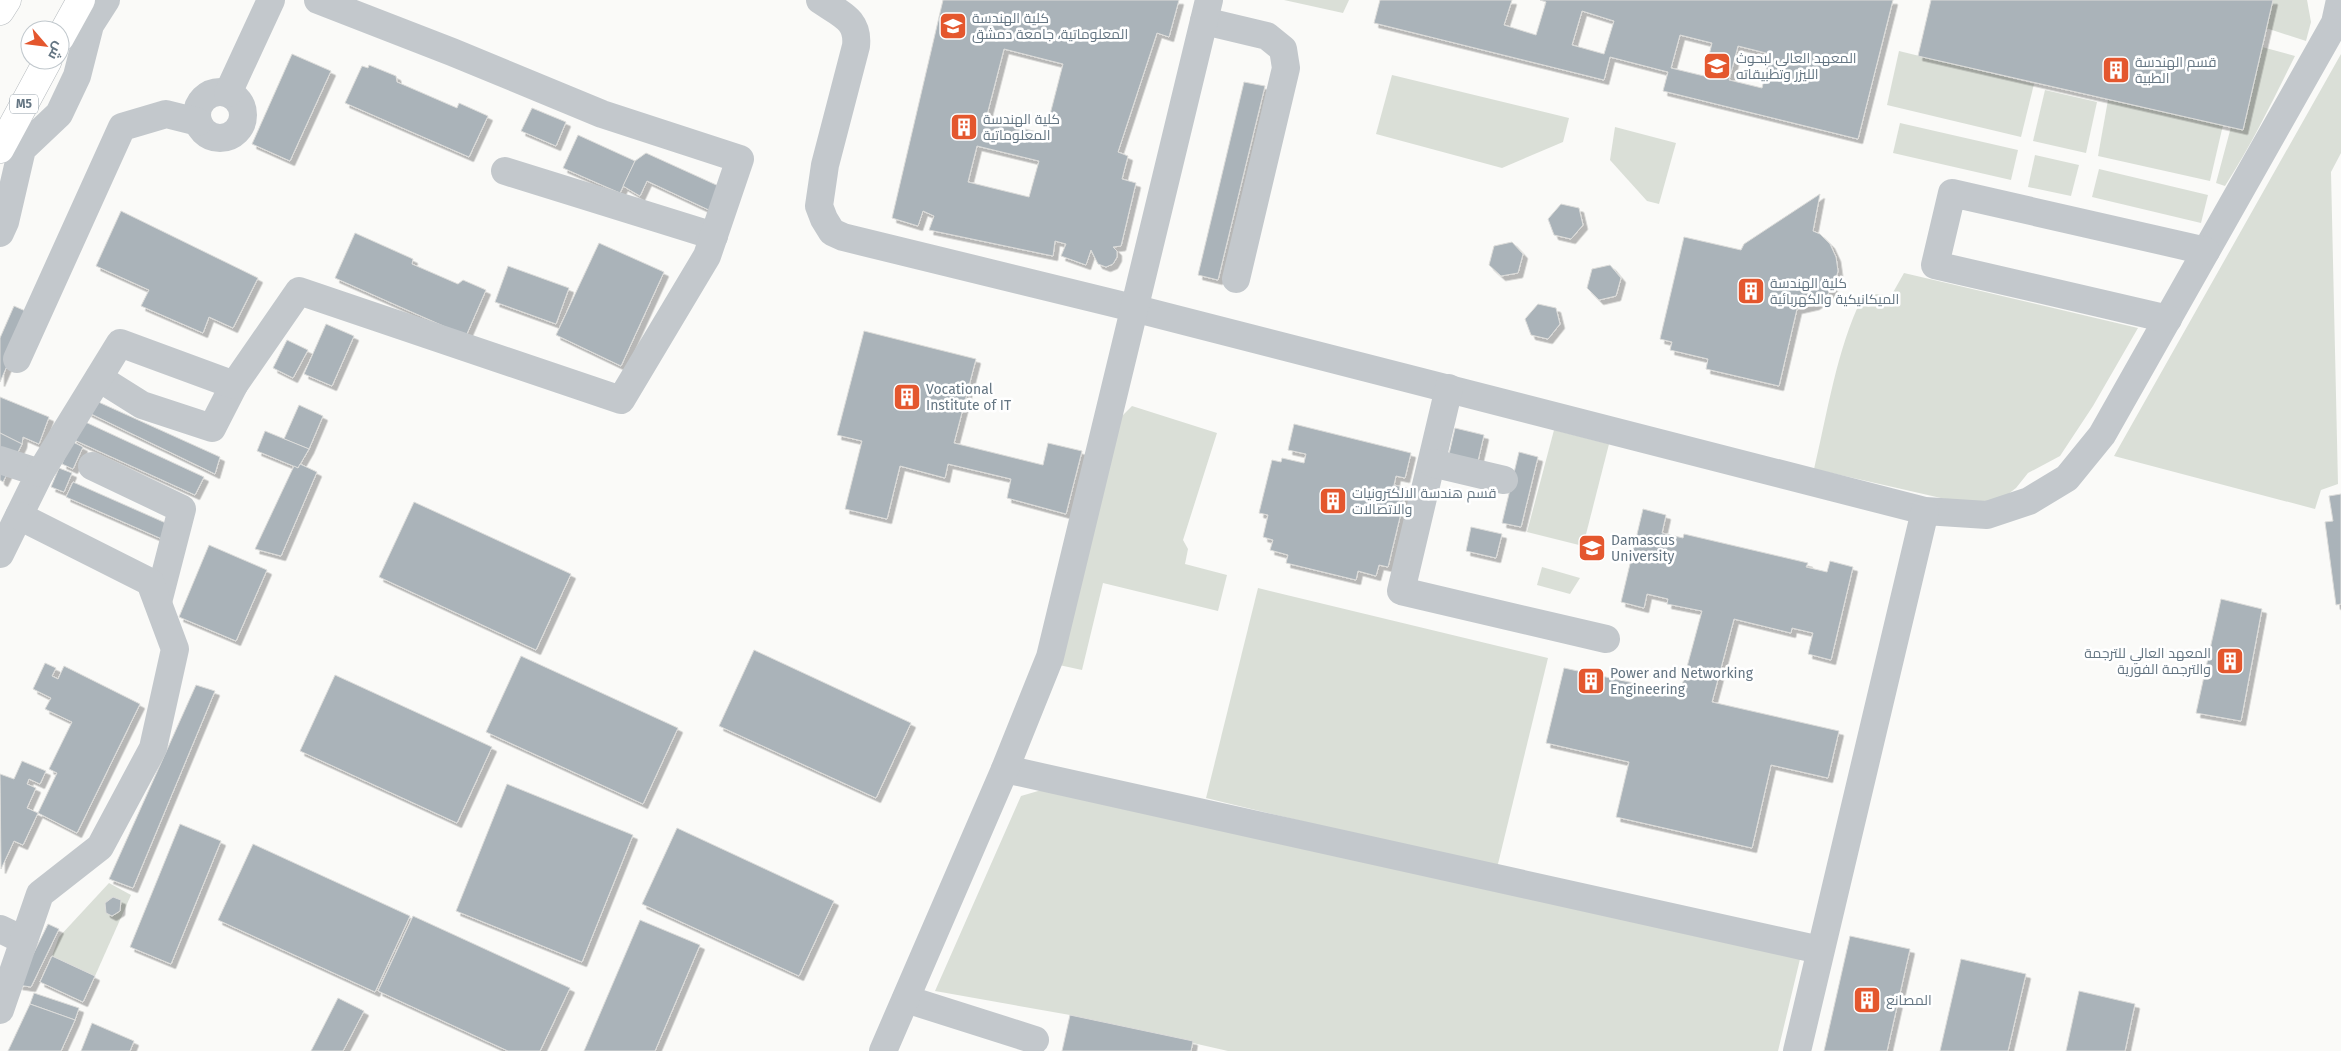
<svg xmlns="http://www.w3.org/2000/svg" width="2341" height="1051" font-family="'Fira Sans',Cairo,sans-serif">
  <style>
    .green { fill: #dadfd7 }
    .building { fill: #aab3b9; stroke: #dcdcda; fill-rule: evenodd; filter: url(#shadow) }
    .lines { fill: none; stroke-linecap: round; stroke-linejoin: round }
    .highway-casing { stroke: #b4b9bd; stroke-width: 29 }
    .minor { stroke: #c3c8cc; stroke-width: 28 }
    .highway { stroke: #fff; stroke-width: 28 }
    .labels { text-anchor: middle; stroke-width: 5; stroke-linejoin: round; paint-order: stroke }
    .shield { fill: #fff; stroke: #939fa8; stroke-width: 1 }
    .shield-label { font-size: 12px; font-weight: bold; fill: #657683 }
    .poi-label { font-size: 14px; fill: #657683; stroke: #fff; text-anchor: start }
  </style>
  <defs>
    <filter id="shadow"><feDropShadow dx="4.5" dy="4.5" stdDeviation="0" flood-color="#0004"/></filter>
  </defs>
  <rect width="100%" height="100%" fill="#fafaf8"/>
  <g class="green">
    <path d="M1284,0H1349L1343,13Z"/>
    <path d="M2273,0H2307L2311,22L2306,41L2266,28Z"/>
    <path d="M2262,47L2295,56C2273,100 2252,144 2225,186L2216,183L2231,127L2243,129Z"/>
    <path d="M1899,51L2034,84L2021,137L1887,105Z"/>
    <path d="M2341,54V153L2331,172L2338,484L2321,490L2315,509L2114,456Z"/>
    <path d="M1392,75L1569,118L1563,142L1502,168L1376,134Z"/>
    <path d="M2045,90L2097,102L2086,153L2033,141Z"/>
    <path d="M2108,100L2223,125L2210,181L2098,156Z"/>
    <path d="M1900,123L2018,150L2011,180L1893,153Z"/>
    <path d="M1615,127L1676,143L1659,204L1647,201L1610,160Z"/>
    <path d="M2035,155L2079,165L2071,196L2028,187Z"/>
    <path d="M2099,169L2208,195L2201,223L2092,197Z"/>
    <path d="M1904,273L2138,328L2093,406L2060,456L2028,473L2016,488L1989,509L1814,469C1827,415 1837,348 1862,298L1876,294L1891,296Z"/>
    <path d="M1132,406L1217,433L1183,540L1188,549L1185,564L1227,575L1218,611L1103,583L1082,670L1059,665L1118,420Z"/>
    <path d="M1554,430L1609,444L1583,546L1527,532Z"/>
    <path d="M1542,567L1580,578L1570,594L1537,585Z"/>
    <path d="M1258,588L1548,658L1497,868L1206,798Z"/>
    <path d="M1045,789L1801,955L1778,1051H1228L1070,1015L935,991L1021,796Z"/>
    <path d="M109,883L131,895L95,976L52,956L59,937Z"/>
  </g>
  <g class="building">
    <path d="M943,0H1179L1169,37L1157,33L1118,152L1128,156L1122,179L1136,183L1121,246L1113,247L1117,251V257L1113,264L1106,267L1098,264L1091,250L1086,265L1061,256L1066,244L1055,241L1053,256L929,230L934,216L923,211L918,226L892,218ZM1004,49L1063,64L1045,134L986,119ZM977,146L1039,161L1029,197L968,182Z"/>
    <path d="M1380,0H1512L1504,25L1536,35L1546,2L1540,0H1893L1858,139L1663,91L1668,72L1610,57L1604,80L1374,23ZM1582,11L1614,21L1604,54L1572,45ZM1680,35L1712,43L1704,76L1671,68ZM1738,46L1770,54L1762,88L1729,80Z"/>
    <path d="M1931,0H2273L2243,130L1918,56Z"/>
    <path d="M292,54L331,71L290,161L252,144Z"/>
    <path d="M369,65L396,76L397,82L457,108L459,103L488,116L469,157L345,103L362,66L368,68Z"/>
    <path d="M1244,82L1265,86L1218,280L1198,275Z"/>
    <path d="M532,108L566,122L556,146L521,131Z"/>
    <path d="M578,135L635,161L620,193L563,168Z"/>
    <path d="M646,153L723,188L711,211L647,181L640,196L623,186L635,161Z"/>
    <path d="M1820,194L1813,231L1820,234L1830,244L1836,257L1838,271L1834,285L1826,297L1815,305L1797,309L1779,386L1706,369L1708,359L1670,350L1672,342L1660,339L1684,237L1741,250L1744,244Z"/>
    <path d="M1561,204L1579,208L1583,225L1571,239L1554,235L1548,219Z"/>
    <path d="M121,211L258,278L233,328L209,317L203,333L141,306L149,290L96,266Z"/>
    <path d="M355,233L413,259L412,264L458,284L463,280L486,290L466,336L335,278Z"/>
    <path d="M1512,242L1523,254L1518,273L1501,276L1489,265L1494,246Z"/>
    <path d="M599,243L664,272L621,366L556,335Z"/>
    <path d="M1610,265L1621,278L1616,296L1599,300L1587,288L1592,269Z"/>
    <path d="M508,266L569,288L556,324L495,302Z"/>
    <path d="M1538,304L1556,308L1560,324L1548,339L1531,335L1525,319Z"/>
    <path d="M14,306L30,313L0,382V338Z"/>
    <path d="M326,324L354,336L332,386L304,374Z"/>
    <path d="M864,331L976,359L954,443L1043,465L1048,443L1082,451L1066,514L1007,498L1011,479L948,464L945,478L900,466L887,519L845,509L862,441L837,435Z"/>
    <path d="M287,340L308,350L293,378L273,368Z"/>
    <path d="M0,397L49,417L39,444L23,437L22,444L0,433Z"/>
    <path d="M94,400L220,457L215,474L87,412Z"/>
    <path d="M299,405L323,416L309,449L284,439Z"/>
    <path d="M81,420L204,477L195,495L72,439Z"/>
    <path d="M1294,424L1411,453L1405,478L1396,476L1394,485L1407,488L1388,567L1379,565L1376,576L1358,571L1356,580L1286,563L1288,555L1270,550L1273,540L1263,537L1268,515L1259,513L1272,460L1281,462L1282,458L1304,463L1306,454L1288,450Z"/>
    <path d="M1455,428L1484,435L1478,461L1449,454Z"/>
    <path d="M265,431L309,449L298,468L257,451Z"/>
    <path d="M0,433L22,444L3,482L0,480Z"/>
    <path d="M71,441L83,447L73,469L62,464Z"/>
    <path d="M1519,452L1538,457L1521,527L1502,523Z"/>
    <path d="M300,464L317,472L281,556L255,549L294,466L298,468Z"/>
    <path d="M59,468L72,473L64,492L51,487Z"/>
    <path d="M73,482L168,524L162,539L66,497Z"/>
    <path d="M2341,494V604L2336,605L2325,522L2333,521L2329,496Z"/>
    <path d="M414,502L571,574L536,650L379,577Z"/>
    <path d="M1643,509L1666,515L1662,533L1683,538L1684,534L1808,563L1806,567L1827,572L1830,561L1853,567L1831,660L1808,654L1813,633L1792,628L1791,633L1734,619L1712,702L1839,731L1828,778L1771,765L1752,848L1616,817L1629,762L1546,743L1564,668L1680,693L1702,611L1667,604L1668,599L1647,594L1644,608L1621,602Z"/>
    <path d="M1471,527L1502,534L1496,558L1466,551Z"/>
    <path d="M209,545L267,570L236,641L179,617Z"/>
    <path d="M2221,599L2262,609L2241,721L2196,713Z"/>
    <path d="M754,650L911,723L876,798L719,726Z"/>
    <path d="M521,656L678,728L643,804L486,732Z"/>
    <path d="M45,663L56,668L52,676L58,679L64,666L140,704L77,833L38,813L57,773L49,769L72,722L45,709L51,698L33,689Z"/>
    <path d="M335,675L492,747L457,823L300,751Z"/>
    <path d="M196,685L215,691L133,888L109,879Z"/>
    <path d="M22,761L46,771L40,784L29,779L27,784L36,788L27,808L38,813L23,845L14,841L1,869L0,774L14,779Z"/>
    <path d="M507,784L633,835L582,962L456,911Z"/>
    <path d="M180,824L221,841L171,964L130,947Z"/>
    <path d="M677,828L834,901L799,976L642,904Z"/>
    <path d="M253,844L410,916L375,992L218,920Z"/>
    <path d="M113,897L121,900L120,911L112,916L106,913L105,903Z"/>
    <path d="M413,916L570,988L540,1051H508L378,991Z"/>
    <path d="M640,920L700,945L655,1051H584Z"/>
    <path d="M48,924L59,929L31,987L18,985Z"/>
    <path d="M1850,936L1910,949L1887,1051H1824Z"/>
    <path d="M52,956L95,976L83,1002L40,982Z"/>
    <path d="M1961,959L2026,974L2008,1051H1940Z"/>
    <path d="M2079,991L2135,1004L2125,1051H2066Z"/>
    <path d="M34,993L79,1008L75,1020L30,1004Z"/>
    <path d="M338,998L364,1011L343,1051H311Z"/>
    <path d="M30,1004L75,1020L61,1051H8Z"/>
    <path d="M1070,1015L1193,1041L1191,1051H1062Z"/>
    <path d="M92,1023L134,1041L130,1051H81Z"/>
  </g>
  <g class="lines">
    <g class="highway-casing">
      <g id="highway">
        <path d="M0,11L7,0"/>
        <path d="M60,38L81,0"/>
        <path d="M0,149L48,60"/>
      </g>
    </g>
    <g class="minor">
      <path d="M820,0C840,14 859,19 856,46L825,165L819,206L824,219L832,232L843,237L1133,308L1925,511L1987,515L2029,501L2067,478L2102,435L2335,23L2340,0"/>
      <path d="M1204,21L1267,36L1283,49L1286,68L1236,279"/>
      <circle cx="220" cy="115" r="23"/>
      <path d="M228,93L271,0"/>
      <path d="M505,171L714,236"/>
      <path d="M0,233L5,222L22,149L59,114L77,76L90,25L106,0"/>
      <path d="M2168,319L1935,265L1952,193L2206,251"/>
      <path d="M17,359L122,127L166,114L198,122"/>
      <path d="M99,378L142,405L212,428L234,385"/>
      <path d="M1449,388L1401,591L1606,639"/>
      <path d="M0,460L40,473L0,554"/>
      <path d="M1432,463L1504,480"/>
      <path d="M92,466L182,509L158,602"/>
      <path d="M40,473L120,343L234,385L299,291L621,400L707,256L740,159L602,114L452,52L318,0"/>
      <path d="M1005,769L1820,950"/>
      <path d="M0,929L23,940"/>
      <path d="M906,999L1035,1040"/>
      <path d="M0,1010L40,894L100,847L153,748L175,649L150,582L19,516"/>
      <path d="M883,1051L1005,769L1050,657L1209,0"/>
      <path d="M1797,1051L1925,511"/>
    </g>
    <use href="#highway" class="highway"/>
  </g>
  <defs>
    <g id="university-square" transform="scale(1.4375)"><rect x="-9" y="-9" width="18" height="18" rx="4" fill="#e4572e" stroke="#fff"/><path d="M0-5L7-2L0 1L-7-2ZM-4 1L0 2.5L4 1V4Q0 6-4 4Z" fill="#fff"/></g>
    <g id="building-square" transform="scale(1.4375)"><rect x="-9" y="-9" width="18" height="18" rx="4" fill="#e4572e" stroke="#fff"/><path d="M-4-6H4V6H1V3H-1V6H-4ZM-2.5-4.3h1.7v1.8h-1.7ZM.8-4.3h1.7v1.8H.8ZM-2.5-1h1.7V.8h-1.7ZM.8-1h1.7V.8H.8Z" fill="#fff"/></g>
  </defs>
  <g fill-rule="evenodd">
    <use href="#university-square" x="953" y="26"/>
    <use href="#university-square" x="1717" y="66"/>
    <use href="#building-square" x="2116" y="70"/>
    <use href="#building-square" x="964" y="127"/>
    <use href="#building-square" x="1751" y="291"/>
    <use href="#building-square" x="907" y="397"/>
    <use href="#building-square" x="1333" y="501"/>
    <use href="#university-square" x="1592" y="548"/>
    <use href="#building-square" x="2230" y="661"/>
    <use href="#building-square" x="1591" y="681"/>
    <use href="#building-square" x="1867" y="1000"/>
  </g>
  <g class="labels">
    <rect class="shield" x="10" y="94.5" width="28" height="19" rx="4"/>
    <g class="shield-label">
      <text x="24" y="108">M5</text>
    </g>
    <g class="poi-label">
      <text x="972" y="23">كلية الهندسة<tspan x="972" dy="16">المعلوماتية، جامعة دمشق</tspan></text>
      <text x="1736" y="63">المعهد العالي لبحوث<tspan x="1736" dy="16">الليزر وتطبيقاته</tspan></text>
      <text x="2135" y="67">قسم الهندسة<tspan x="2135" dy="16">الطبية</tspan></text>
      <text x="983" y="124">كلية الهندسة<tspan x="983" dy="16">المعلوماتية</tspan></text>
      <text x="1770" y="288">كلية الهندسة<tspan x="1770" dy="16">الميكانيكية والكهربائية</tspan></text>
      <text x="926" y="394">Vocational<tspan x="926" dy="16">Institute of IT</tspan></text>
      <text x="1352" y="498">قسم هندسة الالكترونيات<tspan x="1352" dy="16">والاتصالات</tspan></text>
      <text x="1611" y="545">Damascus<tspan x="1611" dy="16">University</tspan></text>
      <text x="2211" y="658" text-anchor="end">المعهد العالي للترجمة<tspan x="2211" dy="16">والترجمة الفورية</tspan></text>
      <text x="1610" y="678">Power and Networking<tspan x="1610" dy="16">Engineering</tspan></text>
      <text x="1886" y="1005">المصانع</text>
    </g>
  </g>
  <g transform="translate(45 45) rotate(118)"><circle r="24" fill="#ffffff" stroke="#c1c8cd"/>
  <path d="M0-4L9 19L0 12L-9 19Z" fill="#e4572e"/>
  <text y="-8" font-size="14" font-weight="bold" text-anchor="middle" fill="#657683">ش</text>
  </g>
</svg>
